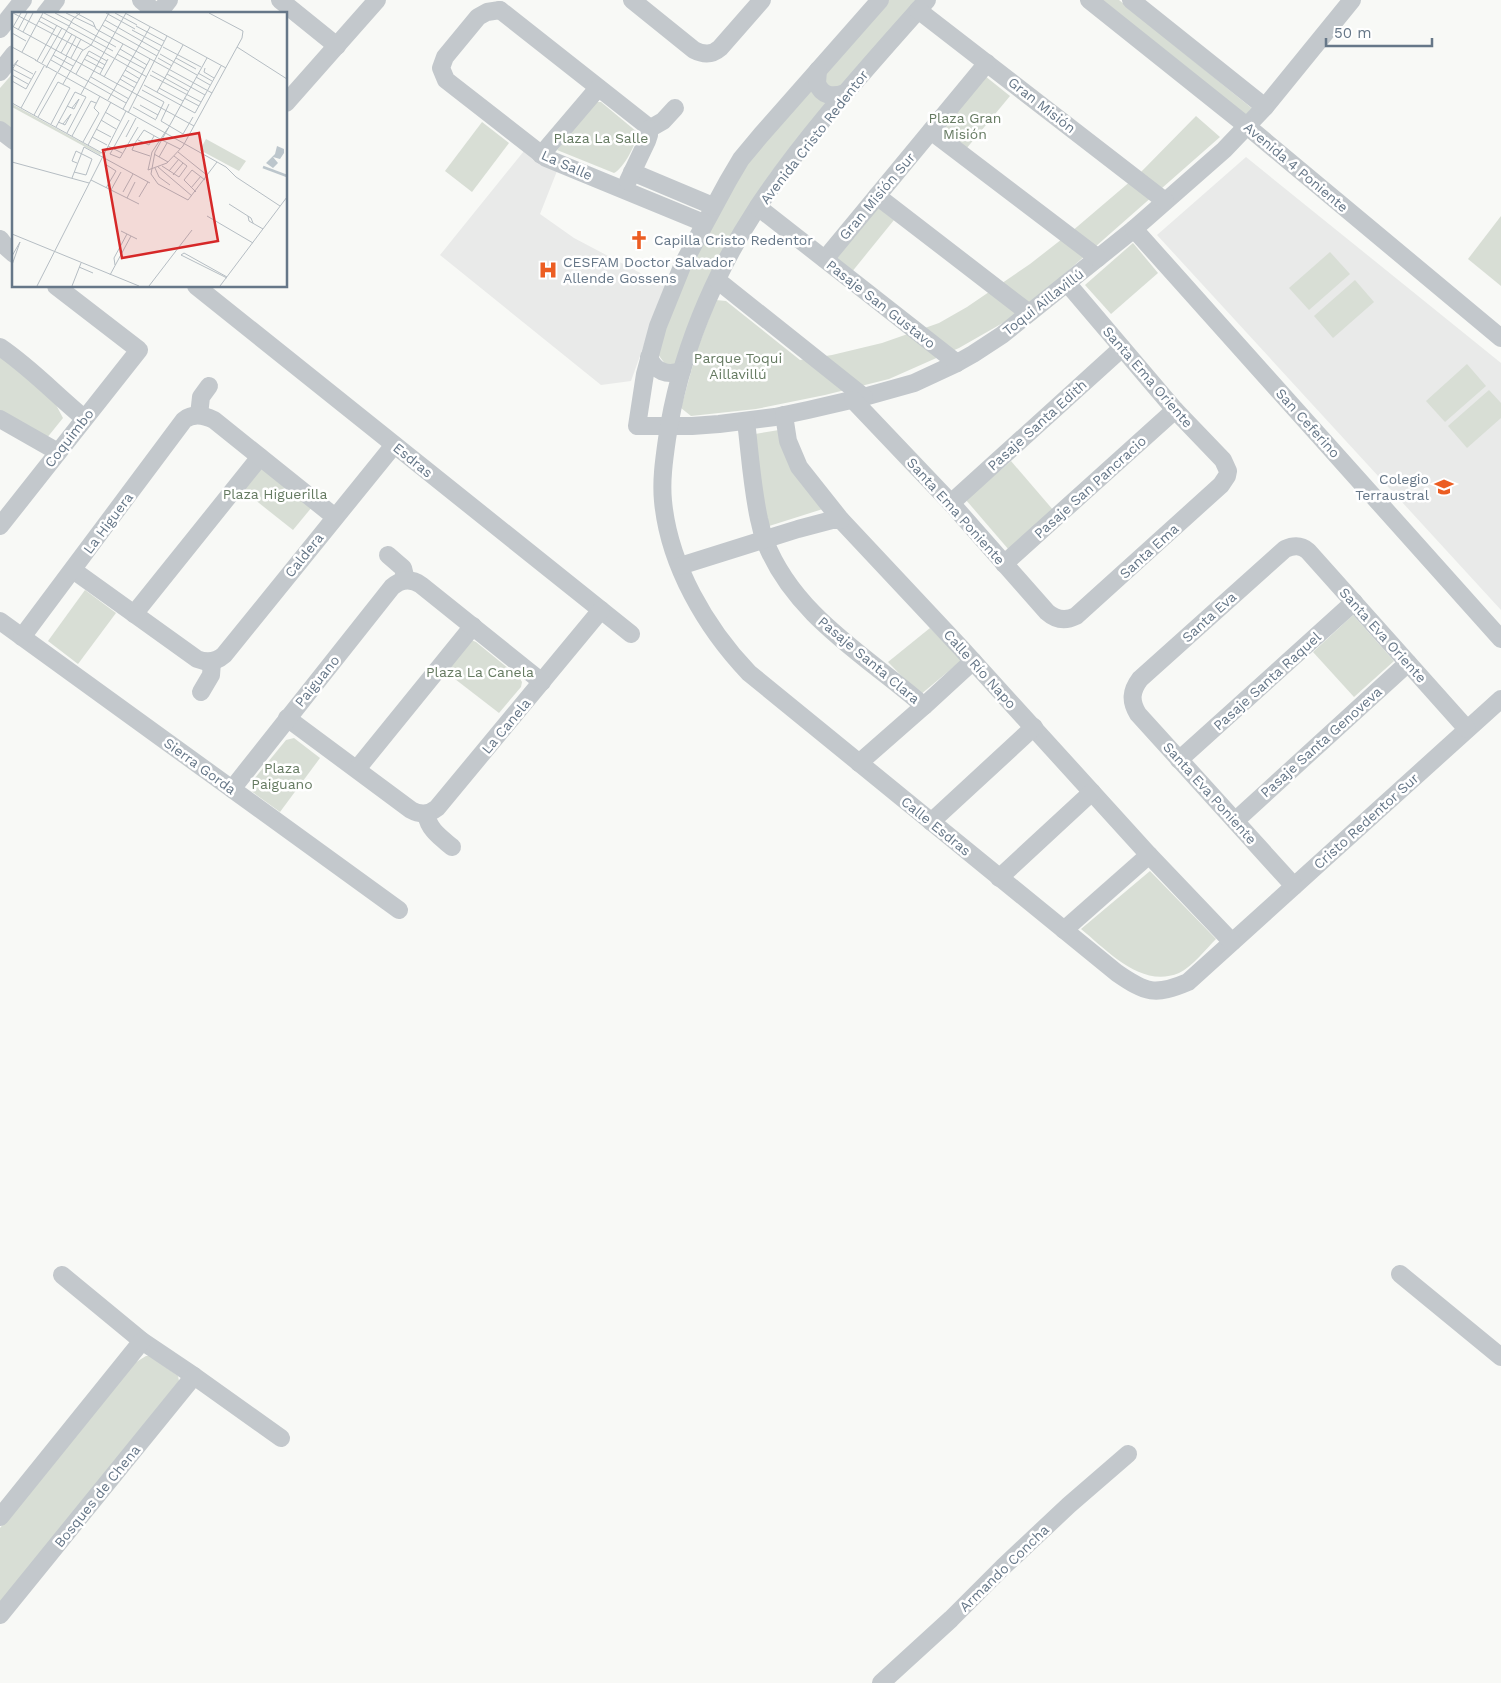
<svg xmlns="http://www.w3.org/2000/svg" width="1501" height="1683" font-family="'Work Sans',sans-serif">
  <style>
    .built { fill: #e9eae9 }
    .green { fill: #d8ded5 }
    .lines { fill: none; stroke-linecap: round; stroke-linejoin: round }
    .minor { stroke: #c3c8cc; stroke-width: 18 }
    .labels { text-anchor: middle; stroke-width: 5; stroke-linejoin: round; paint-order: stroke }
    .street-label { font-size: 14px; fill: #678; stroke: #fff }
    .park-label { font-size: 14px; fill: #657a61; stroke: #fff }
    .poi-label { font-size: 14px; fill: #678; stroke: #fff; text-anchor: start }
    .inset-river { fill: none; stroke: #bcc6cc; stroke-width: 2.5 }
    .inset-road { fill: none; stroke: #b5bdc3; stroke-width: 1 }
    .view { fill: #d62828; fill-opacity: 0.15; stroke: #d62828; stroke-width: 2.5 }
    .inset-edge { fill: none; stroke: #678; stroke-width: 2.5 }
  </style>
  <rect width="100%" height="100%" fill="#f8f9f6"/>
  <g class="built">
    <path d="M524,151L557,171L540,214L574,238L665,286L631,381L601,385L440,255Z"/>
    <path d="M1246,157L1501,363V610L1157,235Z"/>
  </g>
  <g class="green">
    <path d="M887,0H918L793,144L770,174L675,366L668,368L657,353L682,285L702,244L747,163Z"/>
    <path d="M1100,0H1119L1254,110L1248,118Z"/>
    <path d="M14,72V135L0,124V88Z"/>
    <path d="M985,76L1010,96L966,149L941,129Z"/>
    <path d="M595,102H601L637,132C638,142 623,169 614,173L557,150Z"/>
    <path d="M1196,116L1220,137L1020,313L959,348L889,379L825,395L756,409L691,416L681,408L697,350L716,300L726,301L800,360L832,355L882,343L939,323L967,307L1030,264L1071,232L1139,174Z"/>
    <path d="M482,122L509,143L472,192L445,171Z"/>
    <path d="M875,205L894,220L851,273L832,258Z"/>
    <path d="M1501,216V286L1468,259Z"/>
    <path d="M1133,243L1158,273L1111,314L1085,285Z"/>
    <path d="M1330,252L1350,274L1309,310L1289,288Z"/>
    <path d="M1355,280L1374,302L1333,338L1314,316Z"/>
    <path d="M0,355L55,403L63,418L46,439L0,414Z"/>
    <path d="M1467,364L1486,386L1445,422L1426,401Z"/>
    <path d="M1489,390L1501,403V418L1467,448L1448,426Z"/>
    <path d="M779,430L826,508L766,527L755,434Z"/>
    <path d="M1011,461L1054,511L1009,550L966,500Z"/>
    <path d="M260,465L312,507L293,530L240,488Z"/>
    <path d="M85,590L116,613L78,664L48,641Z"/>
    <path d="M1353,615L1394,661L1354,697L1313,652Z"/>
    <path d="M930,628L962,660L920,695L888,662Z"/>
    <path d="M471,640L476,642L519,677L522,682L521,687L499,713L442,669Z"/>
    <path d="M294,738L320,758L280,812L251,791L250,784L286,740Z"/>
    <path d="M1150,871L1216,939C1206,949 1192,967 1179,973C1141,989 1107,950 1081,929Z"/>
    <path d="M146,1356H150L178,1376L179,1381L0,1604V1528L133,1364Z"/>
  </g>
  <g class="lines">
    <g class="minor">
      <path d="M141,0L158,14"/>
      <path d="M280,0L337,46"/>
      <path d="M632,0L694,50C704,55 712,55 720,48L762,0"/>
      <path d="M880,0L761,135L741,159L728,181L683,264L658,326L645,374L637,426H692L719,424L775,417L808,410L864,397L914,383L957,363L973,354L1002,335L1134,229L1224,150L1265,107L1352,0"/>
      <path d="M927,0C869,66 808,132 759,205C713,275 679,356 667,439C664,460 661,481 663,501C669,565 706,628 749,673L1117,973C1146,993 1155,996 1188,982L1501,699"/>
      <path d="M1089,0L1248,127L1501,338"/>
      <path d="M1131,0L1265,107"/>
      <path d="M500,10L487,12L478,17L445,57L441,68L446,80L546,158L704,223"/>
      <path d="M500,10L646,125L649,129"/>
      <path d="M918,10L1165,201"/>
      <path d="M45,14L56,0"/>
      <path d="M158,14L169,0"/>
      <path d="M0,29L23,0"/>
      <path d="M818,70L817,83C822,97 833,97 845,93"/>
      <path d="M0,72L14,54"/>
      <path d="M286,103L377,0"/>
      <path d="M649,129L663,121L675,108"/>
      <path d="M0,130L14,141"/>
      <path d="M931,131L1098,258"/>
      <path d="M541,155L598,88"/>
      <path d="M632,172L713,206"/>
      <path d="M628,181L647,141L649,135V129"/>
      <path d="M877,196L1029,313"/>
      <path d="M758,207L957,363"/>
      <path d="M1134,229L1501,639"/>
      <path d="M0,239L6,247L14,254"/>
      <path d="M825,259L987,63"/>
      <path d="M717,280L864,397"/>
      <path d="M196,286L631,634"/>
      <path d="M0,347C31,368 56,395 84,418"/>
      <path d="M649,357C654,371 668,377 682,370"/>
      <path d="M853,400L951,503L1047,612C1056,620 1066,621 1076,616L1221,485L1227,476L1228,471L1223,460L1175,410L1067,283"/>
      <path d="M199,415L201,397L209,386"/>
      <path d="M784,415L788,441L799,467L841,520L961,648L1149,855L1232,942"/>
      <path d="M0,419L58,452"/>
      <path d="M746,421C750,454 752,487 759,519C761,526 762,534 765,541C794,616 867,656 924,706"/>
      <path d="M951,503L1122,348"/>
      <path d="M0,526L139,350L56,286"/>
      <path d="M388,555L403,568L406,580"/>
      <path d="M1004,564L1175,410"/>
      <path d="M680,566L798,529L832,520H841"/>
      <path d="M73,570L197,659C207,663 216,662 224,655L394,445"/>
      <path d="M134,614L260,457"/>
      <path d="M0,621L399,910"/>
      <path d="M22,637L184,420C193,413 204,415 214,420L335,517"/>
      <path d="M201,692L211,675L212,662"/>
      <path d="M287,718L411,810C420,815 428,815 437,808L601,610"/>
      <path d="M1179,760L1354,602"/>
      <path d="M859,763L924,706L973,661"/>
      <path d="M357,769L473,626"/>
      <path d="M232,789L392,587C401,579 411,578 421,585L542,682"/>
      <path d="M426,814C429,830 440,837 452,847"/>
      <path d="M1235,821L1408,663"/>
      <path d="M931,822L1034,727"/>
      <path d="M999,878L1092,792"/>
      <path d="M1294,886L1138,714C1130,701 1131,691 1140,679L1285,549C1294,545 1301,545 1308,551L1467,729"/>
      <path d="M1064,930L1149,855"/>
      <path d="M1400,1274L1501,1357"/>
      <path d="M62,1275L142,1341L194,1376L281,1438"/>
      <path d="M0,1517L142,1341"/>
      <path d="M0,1615L194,1376"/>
      <path d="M881,1683L951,1619L1003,1567L1069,1505L1128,1454"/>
    </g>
  </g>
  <defs>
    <g id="church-bare" transform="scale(1.5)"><path d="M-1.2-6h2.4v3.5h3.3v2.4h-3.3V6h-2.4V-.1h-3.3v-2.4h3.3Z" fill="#ec5d22" stroke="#fff" stroke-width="2.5" paint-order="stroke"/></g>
    <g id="hospital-bare" transform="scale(1.5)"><path d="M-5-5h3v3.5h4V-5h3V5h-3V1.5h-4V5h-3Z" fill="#ec5d22" stroke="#fff" stroke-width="2.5" paint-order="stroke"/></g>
    <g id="school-bare" transform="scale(1.5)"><path d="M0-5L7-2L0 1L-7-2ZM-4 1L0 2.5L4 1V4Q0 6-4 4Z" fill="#ec5d22" stroke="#fff" stroke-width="2.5" paint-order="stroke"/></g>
  </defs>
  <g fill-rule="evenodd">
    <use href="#church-bare" x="639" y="240"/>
    <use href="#hospital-bare" x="548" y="270"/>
    <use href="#school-bare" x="1444" y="487"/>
  </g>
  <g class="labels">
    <g class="street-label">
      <text transform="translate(1042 105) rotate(38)" y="5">Gran Misión</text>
      <text transform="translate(814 137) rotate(-52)" y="5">Avenida Cristo Redentor</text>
      <text transform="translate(567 165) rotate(24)" y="5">La Salle</text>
      <text transform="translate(1296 167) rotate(40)" y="5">Avenida 4 Poniente</text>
      <text transform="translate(877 196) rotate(-50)" y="5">Gran Misión Sur</text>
      <text transform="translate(1043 302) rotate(-38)" y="5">Toqui Aillavillú</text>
      <text transform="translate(881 304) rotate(38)" y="5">Pasaje San Gustavo</text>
      <text transform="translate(1148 377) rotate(49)" y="5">Santa Ema Oriente</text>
      <text transform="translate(1308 423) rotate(48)" y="5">San Ceferino</text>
      <text transform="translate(1037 425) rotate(-42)" y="5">Pasaje Santa Edith</text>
      <text transform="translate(69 438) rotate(-52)" y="5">Coquimbo</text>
      <text transform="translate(413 460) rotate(39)" y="5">Esdras</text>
      <text transform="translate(1090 487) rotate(-42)" y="5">Pasaje San Pancracio</text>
      <text transform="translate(956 511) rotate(48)" y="5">Santa Ema Poniente</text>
      <text transform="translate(108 523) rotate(-53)" y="5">La Higuera</text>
      <text transform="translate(1149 551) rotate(-42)" y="5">Santa Ema</text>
      <text transform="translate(304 555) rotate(-51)" y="5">Caldera</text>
      <text transform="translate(1209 617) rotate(-42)" y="5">Santa Eva</text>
      <text transform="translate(1383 635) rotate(48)" y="5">Santa Eva Oriente</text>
      <text transform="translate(869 660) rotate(40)" y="5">Pasaje Santa Clara</text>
      <text transform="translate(980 669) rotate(48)" y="5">Calle Río Napo</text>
      <text transform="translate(317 681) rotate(-51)" y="5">Paiguano</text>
      <text transform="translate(1267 681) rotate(-42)" y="5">Pasaje Santa Raquel</text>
      <text transform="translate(506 726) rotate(-50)" y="5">La Canela</text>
      <text transform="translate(1321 742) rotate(-42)" y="5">Pasaje Santa Genoveva</text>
      <text transform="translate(200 766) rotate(36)" y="5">Sierra Gorda</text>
      <text transform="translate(1210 793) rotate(48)" y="5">Santa Eva Poniente</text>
      <text transform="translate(1366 821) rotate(-42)" y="5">Cristo Redentor Sur</text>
      <text transform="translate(936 826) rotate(39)" y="5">Calle Esdras</text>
      <text transform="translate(97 1496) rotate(-51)" y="5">Bosques de Chena</text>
      <text transform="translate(1004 1568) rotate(-44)" y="5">Armando Concha</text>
    </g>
    <g class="park-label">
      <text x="965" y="123">Plaza Gran<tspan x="965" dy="16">Misión</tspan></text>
      <text x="601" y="143">Plaza La Salle</text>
      <text x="738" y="363">Parque Toqui<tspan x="738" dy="16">Aillavillú</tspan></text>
      <text x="275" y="499">Plaza Higuerilla</text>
      <text x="480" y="677">Plaza La Canela</text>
      <text x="282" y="773">Plaza<tspan x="282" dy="16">Paiguano</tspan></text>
    </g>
    <g class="poi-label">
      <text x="654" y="245">Capilla Cristo Redentor</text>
      <text x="563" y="267">CESFAM Doctor Salvador<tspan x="563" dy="16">Allende Gossens</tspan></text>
      <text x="1429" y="484" text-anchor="end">Colegio<tspan x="1429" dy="16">Terraustral</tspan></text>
    </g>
  </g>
  <g transform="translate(12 12)">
    <rect width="275" height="275" fill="#f8f9f6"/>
    <path d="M0,92L89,141L88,143L0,95ZM194,127L234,149L227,159L188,138Z" fill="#d8ded5"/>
    <path d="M265,134L272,137V141L268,147L261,145L266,151L261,156L254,151L263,142Z" fill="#bcc6cc"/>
    <path class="inset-river" d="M251,155L275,164"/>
    <path class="inset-road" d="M1,1L71,38M32,1L57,14M43,1L60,10M54,1L83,15M64,1L81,10L84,17L200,81M94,1L123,17M103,1L125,13M113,1L214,56M29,5L55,19M93,8L147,39M27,9L43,18M59,10L104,35M90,13L145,44M0,14L182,114M124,14L152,29M1,15L9,1M57,15L101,39M6,18L15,1M120,18L150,34M54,19L79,33M11,20L21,1M0,21L14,29M79,33L135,65M0,35L24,48M151,35L189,55M225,35L275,67M108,37L135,53M10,40L31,1M49,41L60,22M105,42L133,57M148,42L185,63M41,43L61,54M75,43L93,53M54,44L64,25M59,46L69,27M146,46L160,54M164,46L184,57M195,46L143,140L139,162L146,172L176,188L205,150M72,47L91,57M23,48L214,155L224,165L268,194M39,48L114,91M25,49L45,13M30,51L50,16M3,52L21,62M0,55L6,48L0,58M34,56L61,7L68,1M193,56L192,60L202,66M0,57L19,67M113,58L128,67M140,59L176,79M46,60L55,44M186,61L200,69M64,62L77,39L95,49M88,62L96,47M155,62L193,83M0,63L16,72M110,63L125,71M138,63L189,90M79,65L117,87M92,65L111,32M184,65L198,73M108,67L123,76M0,69L14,77L24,59M51,72L70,39L79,33L97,1M132,73L183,101M147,76L171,89M130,78L152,90L144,107M145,80L171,33M69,82L114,1M172,86L187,94M96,88L138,15M0,91L90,141M157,92L149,109L171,122L181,105M128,93L146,103M55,94L62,97L67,87L60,96M121,95L144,108M9,96L32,54M111,97L138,47M93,100L108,109M116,101L155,24M183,101L209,54M22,103L45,61M26,105L46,70L58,76L39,112M89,108L104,117M46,110L51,112L53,113L59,102L51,112M44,115L63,80L74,85L55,121M156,116L140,140L136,158L155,151L171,134L230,26L231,19L197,1M84,117L99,125M60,124L79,89L84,91M80,125L95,133M114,125L124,106M126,128L137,133L142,124M150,128L168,137M71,130L87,101L82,96L88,84M76,133L99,90M96,134L110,141M166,140L196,164M98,142L108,146L126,115M98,142L117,108M142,142L156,150M138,144L120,138L123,131L132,118L148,127M147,145L155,131M0,150L77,171M93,152L104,159L94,176M150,154L167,165L175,154L162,144M146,155L180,184M143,156L147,165L158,173M157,159L167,147M62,160L74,163L80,147L64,139L60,149L65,151M161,163L171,151M60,166L72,135L138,171M79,168L127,192M179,176L189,164M99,178L109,160M111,180L121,162M184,180L172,168L180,158L193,168M127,185L136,170M115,186L123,170M217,192L239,206L241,211M195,204L241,231M236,204L237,209L251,217M109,219L125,227M0,222L127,274M0,244L8,230M0,253L8,230M103,253L102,246L115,222M67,255L81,261M98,263L119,224M215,266L169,243L172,241L215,265M25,274L114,99M60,274L69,251M137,274L180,218M208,274L275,185"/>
    <path class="view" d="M187,121L206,229L110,246L91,138Z"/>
    <rect width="275" height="275" class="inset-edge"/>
  </g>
  <path d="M1326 38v8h106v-8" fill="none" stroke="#667788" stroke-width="2.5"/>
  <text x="1334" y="38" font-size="15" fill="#667788" stroke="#ffffff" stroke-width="4" paint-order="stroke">50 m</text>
</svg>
